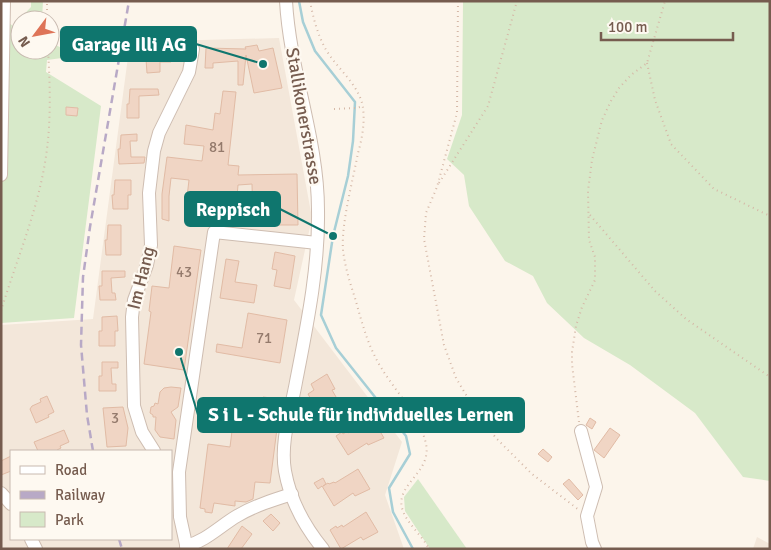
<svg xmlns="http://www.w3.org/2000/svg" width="771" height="550" font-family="Signika,sans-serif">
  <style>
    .residential { fill: #f3e7da; fill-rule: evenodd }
    .green { fill: #d7e9c9 }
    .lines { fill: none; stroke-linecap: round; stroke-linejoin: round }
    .stream { stroke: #a7cfd6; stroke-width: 2.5 }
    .building { fill: #f0d5c4; stroke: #e1bba5 }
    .minor-casing { stroke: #cebdb1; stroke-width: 14 }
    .path { stroke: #d5b8a7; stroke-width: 2; stroke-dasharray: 1 4; stroke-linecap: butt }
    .minor { stroke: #fff; stroke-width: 12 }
    .rail { stroke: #b8a9c6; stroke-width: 2.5; stroke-dasharray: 8 5; stroke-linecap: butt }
    .labels { text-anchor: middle; stroke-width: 4.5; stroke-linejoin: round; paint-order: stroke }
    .number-label { font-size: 15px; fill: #947a6c }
    .street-label { font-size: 18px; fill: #765c4f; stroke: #fef9f1 }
    .leader { fill: none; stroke: #0f766e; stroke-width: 2 }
    .callout-dot { fill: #0f766e; stroke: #fef9f1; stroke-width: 2 }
    .callout { fill: #0f766e; stroke: #0f766e; stroke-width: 2 }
    .callout-label { font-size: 19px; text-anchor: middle; font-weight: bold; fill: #fff }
  </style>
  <rect width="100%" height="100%" fill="#fcf5eb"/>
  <g class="residential">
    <path d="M279,38L312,218L294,300L402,442L385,495L404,549H1V325L93,319L130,42ZM11,451H171V539H11Z"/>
    <path d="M757,537L770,544V549H753Z"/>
  </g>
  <g class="green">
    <path d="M31,1H43L42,20H20V50H50V42L77,56L47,60L46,72L101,106L74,318L1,323V17L13,26L31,7Z"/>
    <path d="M463,1H770V481L743,477L695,413L630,365L584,338L547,303L533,276L505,261L469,206L464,175L447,159L462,115Z"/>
    <path d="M418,479L467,549H430L405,511L404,497Z"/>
  </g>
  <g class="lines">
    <path class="stream" d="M299,1L303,22L315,51L355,102L353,141L348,176L333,236L321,315L336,348L406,436L410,454L389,488L393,512L413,549"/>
  </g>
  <g class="building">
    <path d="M150,45L154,49H167L169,47L174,51V57H171V62H160V72L147,73L146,59H138L137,46Z"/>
    <path d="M257,45L259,51L273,48L282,88L254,93L246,55L243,85H238V61L213,63V68H205L206,48L246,49L245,47Z"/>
    <path d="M130,89H158L159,95L139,96V118H127V104H129Z"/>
    <path d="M223,91L236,92L228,165L239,166L238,175L297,174L298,225H253L252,184L238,185L235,220L204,218L203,221L189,220L185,214L189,180L171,178L169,196V221L162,219V194L167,157L202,161L204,146L184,144L186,125L213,130L215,113L220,114Z"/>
    <path d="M66,107L78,108L77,116L66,115Z"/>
    <path d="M137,134V141H130L131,157H145L144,163L119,164L118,149H120L121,135Z"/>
    <path d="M115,180H131V195H128V209H113L112,195H114Z"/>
    <path d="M108,225H121V255H106L105,240H107Z"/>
    <path d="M174,246L201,250L184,370L144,364L151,312L149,311L152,286L169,288Z"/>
    <path d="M275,252L295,256L290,289L274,286L277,270L272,269Z"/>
    <path d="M226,259L239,261L235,282L257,285L254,303L220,298Z"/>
    <path d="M102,271H125V277L111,278L112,293H115L116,300H100L99,286H102Z"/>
    <path d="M248,313L287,320L280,363L216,352L217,344L242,348Z"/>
    <path d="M117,316L118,331H115V346H99V331H102V317Z"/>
    <path d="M102,362H118V368H111L112,384H116V391H99V376H102Z"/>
    <path d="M327,374L335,389L332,390L343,409L315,426L306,410L314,405L308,394L314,390L311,384Z"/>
    <path d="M171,387L181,388L178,407L171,412L176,420L174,439L160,437L155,430L156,417H153V415L150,413L151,407L154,406L155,403L158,404L160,392L164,388Z"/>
    <path d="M47,396L54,412L48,415L49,417L36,423L30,409L32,406L41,402L40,399Z"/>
    <path d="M263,397L279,399L277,413H279L270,483L255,482L253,499L246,502L235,501V506L214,503L212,513L205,512V509L200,508L208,444L230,447L235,407L261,411Z"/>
    <path d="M123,407L128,428L126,446L107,447L103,408Z"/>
    <path d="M372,418L384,438L368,445L367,443L348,455L336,436L342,432L343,434L348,431V433Z"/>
    <path d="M590,418L596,422L592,429L586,425Z"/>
    <path d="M610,428L620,435L604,458L594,450Z"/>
    <path d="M64,430L69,442L60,446L61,448L57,450L58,451H38L34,442Z"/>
    <path d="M543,449L552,457L548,462L538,454Z"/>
    <path d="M11,456V471L1,475V461Z"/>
    <path d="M358,469L370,489L355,496L353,493L334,506L322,486L318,489L314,483L323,478L326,484L323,486L328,483L329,484L334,482L335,483Z"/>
    <path d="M569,479L583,495L578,500L563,484Z"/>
    <path d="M366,512L378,532L363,540L361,537L341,549L330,530L336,526L337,528L342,525L343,527Z"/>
    <path d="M271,514L280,523L273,531L263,521Z"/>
    <path d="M242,526L252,534L241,549H227Z"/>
  </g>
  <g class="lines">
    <g class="minor-casing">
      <g id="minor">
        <path d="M286,1C290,72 318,139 318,210C319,268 307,325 296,382C291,410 280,442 285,471C290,499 305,527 323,549"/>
        <path d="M1,175L4,1"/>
        <path d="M581,431L596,487L587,516L592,542L595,549"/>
        <path d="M154,451L142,432L134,406L132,317L134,300L147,265L151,245L149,193L154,151L159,133L189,72L193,49"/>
        <path d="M1,493L11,504"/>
        <path d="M31,539L36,549"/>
        <path d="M186,546C206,541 220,526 237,516C254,506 273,500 292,494"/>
        <path d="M187,549L180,517L179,472L214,232L317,243"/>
      </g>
    </g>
    <g class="path">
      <path d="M310,1C313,17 317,33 325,48C336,68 360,85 363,108C365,123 362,139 358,153C353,180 341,224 343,250C345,267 350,283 355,298C362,323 368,347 382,369C396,392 418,414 425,440C435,472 396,482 402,508C406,523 422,535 429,549"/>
      <path d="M458,1L457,113L437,187L426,213L424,239L444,345L456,378L478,415L496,438L532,474L579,510"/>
      <path d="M47,20V1"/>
      <path d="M647,63L655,100L671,144L714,189L770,216"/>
      <path d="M334,109L357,108L363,106"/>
      <path d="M439,183L488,106L517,1"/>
      <path d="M590,215L655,291L686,319L770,377"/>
      <path d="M1,311C17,258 40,206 47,149C51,117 50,83 48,50"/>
      <path d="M579,422L572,364V352L576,326L582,307L595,280V257L589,240L588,191L592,160L602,120L611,101L619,88L631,75L647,63L665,1"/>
    </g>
    <use href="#minor" class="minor"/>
    <g class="rail">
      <path d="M93,451L87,415L81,345L83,277L90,227L129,1"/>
      <path d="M119,539L122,549"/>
    </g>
  </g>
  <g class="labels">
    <g class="number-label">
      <text x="217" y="152">81</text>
      <text x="184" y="277">43</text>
      <text x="264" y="343">71</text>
      <text x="115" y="423">3</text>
    </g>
    <g class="street-label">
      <text transform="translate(304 116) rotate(80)" y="6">Stallikonerstrasse</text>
      <text transform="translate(141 278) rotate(-76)" y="6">Im Hang</text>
    </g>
  </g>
  <path class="leader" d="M263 64L196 44M333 236L280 209M179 352L198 415"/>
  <g class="callout-dot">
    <circle cx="263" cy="64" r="5"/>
    <circle cx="333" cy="236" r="5"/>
    <circle cx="179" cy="352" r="5"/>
  </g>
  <g class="callout">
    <rect x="61" y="27" width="135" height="34" rx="5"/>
    <rect x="185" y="192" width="95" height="34" rx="5"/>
    <rect x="198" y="398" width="326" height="34" rx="5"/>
  </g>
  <g class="callout-label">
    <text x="129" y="51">Garage Illi AG</text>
    <text x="233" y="216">Reppisch</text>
    <text x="361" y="421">S i L - Schule für individuelles Lernen</text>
  </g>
  <rect width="771" height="550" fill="none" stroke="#765c4f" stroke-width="5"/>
  <rect x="10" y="450" width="162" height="90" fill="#fef9f1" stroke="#c8bab0"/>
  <rect x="20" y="466" width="25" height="8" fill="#ffffff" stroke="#c8bab0"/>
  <text x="55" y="475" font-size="15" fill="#765c4f">Road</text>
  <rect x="20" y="491" width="25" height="8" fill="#b8a9c6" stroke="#c8bab0"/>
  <text x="55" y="500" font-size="15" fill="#765c4f">Railway</text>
  <rect x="20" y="512" width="25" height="15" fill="#d7e9c9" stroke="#c8bab0"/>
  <text x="55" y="525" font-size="15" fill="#765c4f">Park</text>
  <g transform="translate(35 35) rotate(238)"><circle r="24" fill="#fef9f1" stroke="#c8bab0"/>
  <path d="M0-4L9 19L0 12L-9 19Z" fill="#de7458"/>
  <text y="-8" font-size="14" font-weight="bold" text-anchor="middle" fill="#765c4f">N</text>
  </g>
  <path d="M601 32v8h132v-8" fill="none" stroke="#765c4f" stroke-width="2.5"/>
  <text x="608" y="32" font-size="15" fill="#765c4f" stroke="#fef9f1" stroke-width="4" paint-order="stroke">100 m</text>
</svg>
